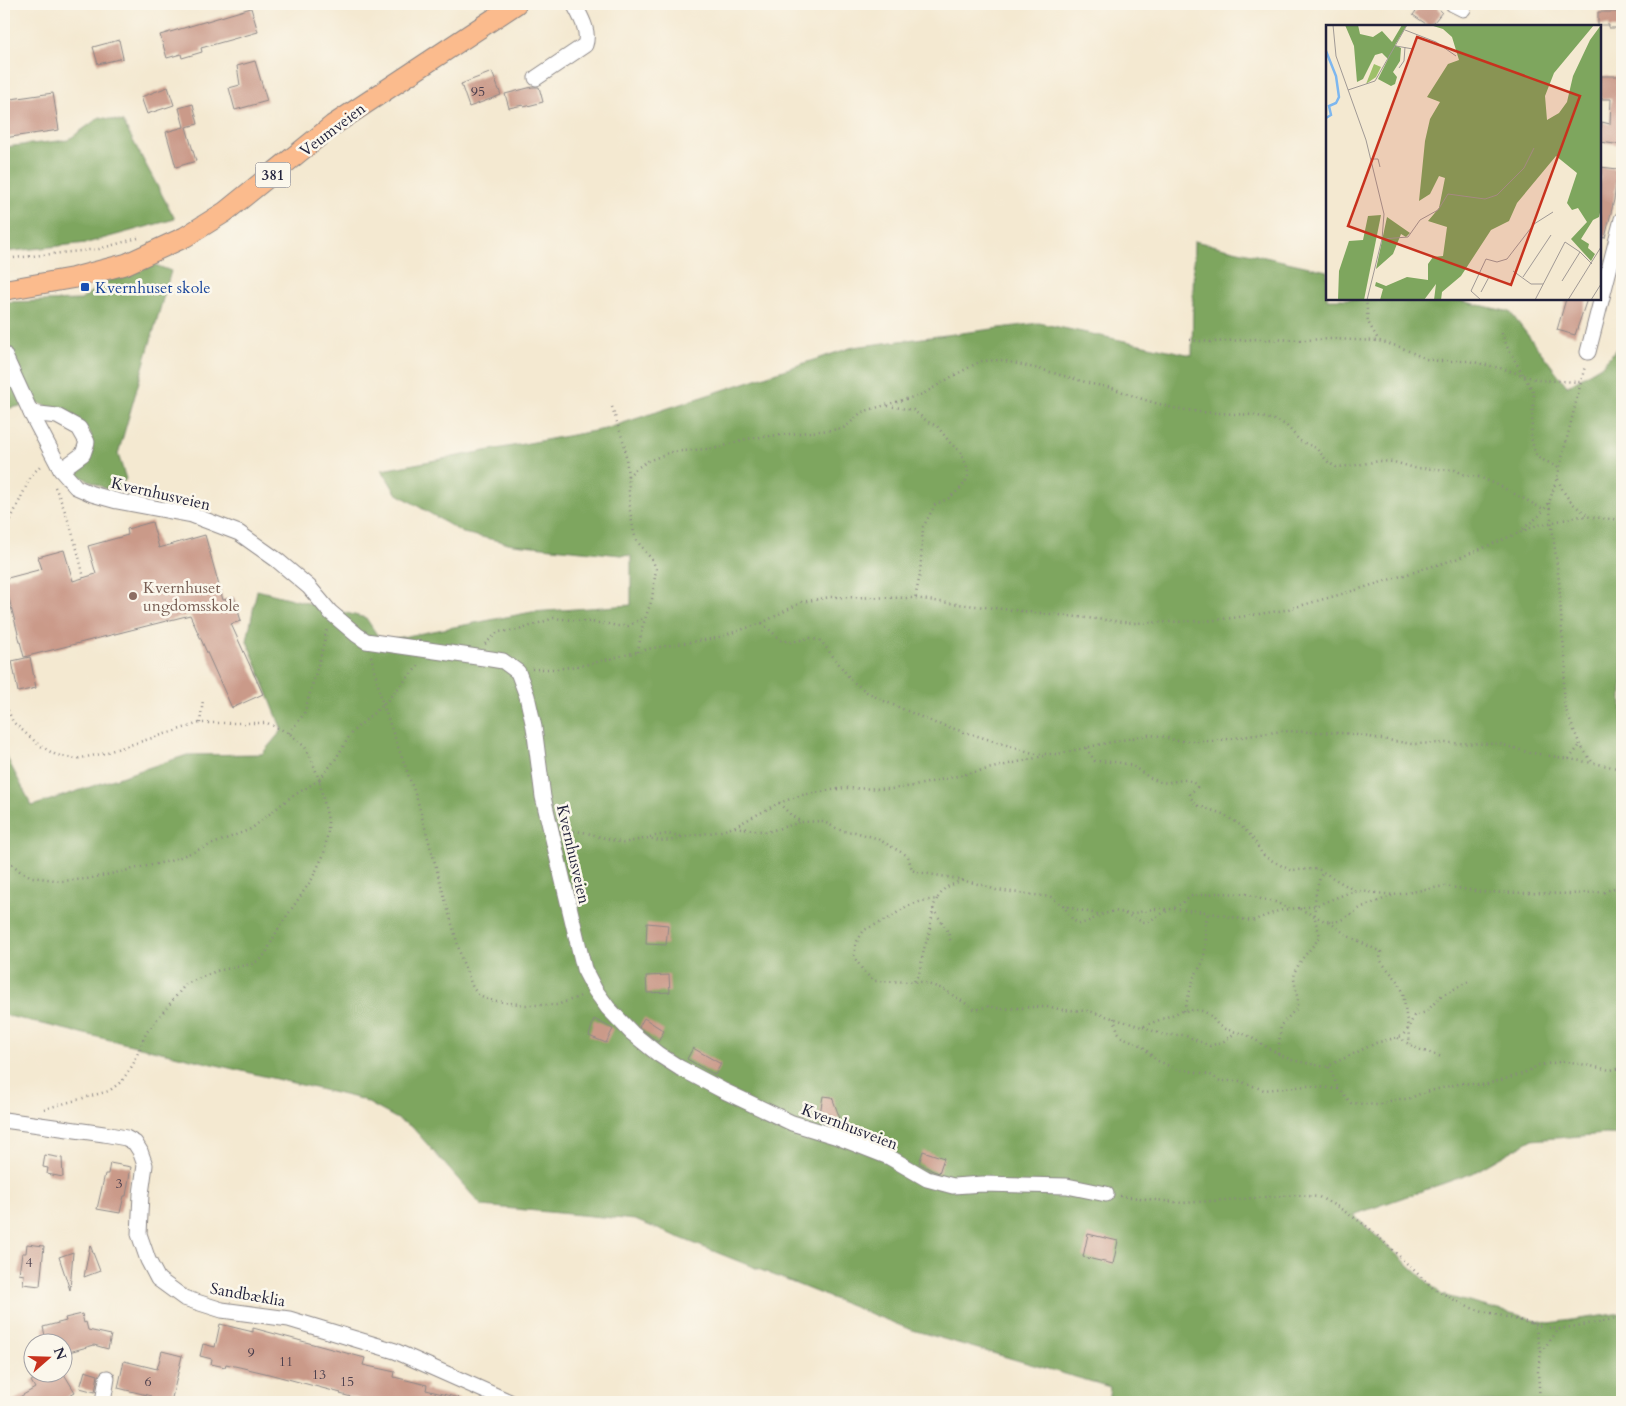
<svg xmlns="http://www.w3.org/2000/svg" width="1626" height="1406" font-family="Cardo,serif">
  <style>
    .forest { fill: #7ea65e; stroke: #50644c }
    .building { fill: #ca9a89 }
    .lines { fill: none; stroke-linecap: round; stroke-linejoin: round }
    .minor-casing { stroke: #8b8686; stroke-width: 17 }
    .major-casing { stroke: #8b8686; stroke-width: 22 }
    .path { stroke: #8b8686; stroke-width: 2.5; stroke-dasharray: 1 4; stroke-linecap: butt }
    .minor { stroke: #fff; stroke-width: 15 }
    .major { stroke: #fbbb8d; stroke-width: 20 }
    .transit-dot { fill: #1a4fb4; stroke: #fbf7ec; stroke-width: 2 }
    .education-dot { fill: #8d6e63; stroke: #fbf7ec; stroke-width: 2 }
    .labels { text-anchor: middle; stroke-width: 5; stroke-linejoin: round; paint-order: stroke }
    .number-label { font-size: 14px; fill: #4c404e }
    .shield { fill: #fbf7ec; stroke: #636270; stroke-width: 1 }
    .shield-label { font-size: 15px; font-weight: bold; fill: #22223b }
    .street-label { font-size: 16px; fill: #22223b; stroke: #fbf7ec }
    .transit-label { font-size: 16px; fill: #164399; stroke: #fbf7ec; text-anchor: start }
    .education-label { font-size: 16px; fill: #785e54; stroke: #fbf7ec; text-anchor: start }
    .inset-river { fill: none; stroke: #7eb7ef; stroke-width: 2.5 }
    .inset-road { fill: none; stroke: #a09995; stroke-width: 1 }
    .view { fill: #c8321e; fill-opacity: 0.15; stroke: #c8321e; stroke-width: 2.5 }
    .inset-edge { fill: none; stroke: #22223b; stroke-width: 2.5 }
  </style>
  <rect width="100%" height="100%" fill="#fbf7ec"/>
  <filter id="ink" filterUnits="userSpaceOnUse"><feTurbulence type="fractalNoise" baseFrequency=".02" numOctaves="2"/><feDisplacementMap in="SourceGraphic" scale="10" xChannelSelector="R" yChannelSelector="G"/><feConvolveMatrix kernelMatrix="1 2 1 2 8 2 1 2 1" color-interpolation-filters="sRGB"/></filter>
  <filter id="wash" filterUnits="userSpaceOnUse"><feTurbulence type="fractalNoise" baseFrequency=".0096" numOctaves="4" result="noise"/><feDisplacementMap in="SourceGraphic" scale="20" xChannelSelector="R" yChannelSelector="G"/><feGaussianBlur stdDeviation="1.12" result="paint"/><feColorMatrix in="noise" values="0 0 0 0 0 0 0 0 0 0 0 0 0 0 0 0 0 1.4 0 .05"/><feComposite in="paint" operator="in"/></filter>
  <g filter="url(#wash)">
    <rect width="100%" height="100%" fill="#f4e9d1"/>
    <g class="forest">
      <path d="M100,117L123,122L175,219L87,243L4,252V147L68,140Z"/>
      <path d="M1194,241L1327,271V299H1453L1510,312L1567,386L1601,366L1622,343V1135L1606,1134L1531,1140L1473,1173L1353,1215L1442,1295L1549,1323L1622,1313V1402H1108L1110,1387L909,1329L635,1220L482,1206L412,1127L361,1099L4,1015V752L32,806L187,755L262,754L282,730L247,641L257,590L366,618L381,641L532,612L631,605V556L513,544L463,533L396,493L382,470L605,429L853,347L1039,323L1192,355Z"/>
      <path d="M150,263L171,271L118,454L126,479L114,493L74,473L93,453L91,434L80,421L39,403L4,409V302L81,300L101,284Z"/>
    </g>
    <g id="blocks">
      <g class="building">
        <path d="M1421,4H1441L1438,8L1442,12L1431,26H1429L1413,15Z"/>
        <path d="M251,8L258,32L201,48L202,52L182,58L181,54L167,58L160,35Z"/>
        <path d="M1598,12H1622V28H1609V25H1598Z"/>
        <path d="M119,40L123,58L98,64L93,47Z"/>
        <path d="M255,61L267,101L235,110L229,88L240,85L237,66Z"/>
        <path d="M492,72L501,95L469,107L461,84Z"/>
        <path d="M1601,76H1622V145L1600,142V127L1601,128L1602,122L1610,124L1611,99H1601Z"/>
        <path d="M168,87L174,105L147,114L141,97Z"/>
        <path d="M532,87H539L543,102L524,107L523,105L509,108L505,94Z"/>
        <path d="M53,93L59,130L4,138V100Z"/>
        <path d="M193,104L198,124L186,127L196,161L176,167L166,132L184,127L179,108Z"/>
        <path d="M1600,167L1618,169L1614,200L1605,238L1600,237Z"/>
        <path d="M1566,299H1587L1575,335L1557,330Z"/>
        <path d="M152,522L159,548L205,535L223,600L234,597L241,621L231,624L263,694L232,708L190,615L24,657L4,579L42,569L38,557L64,550L73,581L96,574L88,546L128,535L127,529Z"/>
        <path d="M30,657L36,688L18,692L12,661Z"/>
        <path d="M647,923L668,925L666,945L646,944Z"/>
        <path d="M669,975L670,992L647,993L646,976Z"/>
        <path d="M644,1018L664,1031L658,1042L639,1027Z"/>
        <path d="M594,1019L613,1029L606,1043L589,1036Z"/>
        <path d="M693,1048L721,1064L715,1075L687,1059Z"/>
        <path d="M823,1096L832,1097L839,1116L836,1126L819,1120Z"/>
        <path d="M923,1151L944,1158L939,1173L931,1170L919,1163Z"/>
        <path d="M45,1155L62,1158L63,1177L47,1174L48,1168L43,1167Z"/>
        <path d="M110,1163L131,1167L126,1196H124L120,1213L97,1209L105,1174H108Z"/>
        <path d="M1088,1234L1118,1241L1113,1264L1083,1257Z"/>
        <path d="M27,1244L44,1246L40,1286L23,1284L24,1275L19,1274L22,1253H26Z"/>
        <path d="M90,1245L100,1271L84,1277Z"/>
        <path d="M73,1252L70,1290L59,1257Z"/>
        <path d="M82,1314L84,1323L86,1322L88,1330L111,1335L108,1349L94,1345L62,1354V1344H47L43,1327L66,1321L65,1318Z"/>
        <path d="M220,1324L253,1332V1328L365,1358L363,1365L395,1372L394,1377L427,1385L426,1390L459,1398L458,1402H370L340,1394L341,1393L265,1373L226,1364L225,1367L211,1364L212,1359L200,1356L203,1344L215,1347Z"/>
        <path d="M162,1351L182,1356L171,1402H149L151,1396L118,1388L124,1361L157,1369Z"/>
        <path d="M85,1371L98,1375L95,1392L80,1388Z"/>
        <path d="M43,1374H64L75,1392L58,1402H11L35,1388L31,1381Z"/>
      </g>
    </g>
  </g>
  <g filter="url(#ink)">
    <use href="#blocks" fill-opacity="0" stroke="#8b8686" stroke-width="1"/>
    <g class="lines">
      <g class="minor-casing">
        <g id="minor">
          <path d="M1453,4L1463,9V4"/>
          <path d="M536,78L585,45C590,31 580,16 574,4"/>
          <path d="M1588,352L1622,219"/>
          <path d="M4,354L31,413L61,470L76,487L92,494L117,501L192,515L239,533L277,560L309,587L330,612L357,635L366,641L491,659L503,661L518,672L527,696L534,727L543,797L584,969L595,990L608,1008L632,1033L658,1054L680,1068L722,1090L792,1123L835,1136L889,1157L927,1179L953,1186L983,1184L1067,1186L1106,1194"/>
          <path d="M31,413L57,416L79,428L87,442L83,454L61,470"/>
          <path d="M4,1120L104,1134L126,1138L135,1143L140,1151L145,1165L141,1194L139,1234L148,1260L158,1279L184,1298L222,1310L289,1319L395,1351L510,1402"/>
          <path d="M103,1402L107,1378"/>
        </g>
      </g>
      <g class="major-casing">
        <path id="major" d="M4,290L73,278L126,264L185,237L225,212L333,125L516,4"/>
      </g>
      <g class="path">
        <path d="M4,259L99,249L138,238"/>
        <path d="M1366,299L1368,322L1379,341"/>
        <path d="M1502,333L1508,349L1534,393L1531,437L1535,453L1539,458L1560,468"/>
        <path d="M1190,340L1212,342L1257,339L1304,340L1331,339L1379,341L1400,347L1426,359L1439,361H1469L1504,369L1538,380L1581,382"/>
        <path d="M888,406L913,410L928,422L937,426L951,444L961,452L968,470V477L962,487L949,498L935,505L923,527L920,575L915,598"/>
        <path d="M612,407L625,447L628,476"/>
        <path d="M1558,479C1565,498 1572,504 1589,516"/>
        <path d="M55,487C68,516 77,546 84,578"/>
        <path d="M1549,503L1559,581L1562,632L1566,665L1563,691L1565,708L1580,745L1593,763L1622,769"/>
        <path d="M4,527L11,519L31,476L41,465"/>
        <path d="M1519,532L1540,515L1549,503L1557,478L1585,366"/>
        <path d="M762,623L781,640L791,642L810,638L821,641L852,681L867,692L884,701L935,723L1036,754H1058L1102,744L1148,735L1161,736L1178,741H1214L1282,731L1345,733L1412,744L1446,743L1500,744L1527,752L1593,763"/>
        <path d="M485,644L498,632L519,630L554,618L608,624L617,626H628L645,617"/>
        <path d="M638,652L642,628L652,599L656,569L653,561L637,541L634,533L630,511L628,476L637,468L648,461L671,452L718,448L746,439L769,436L841,429C849,426 855,417 862,412L923,394L953,376L981,361L1001,360L1043,370L1092,384L1112,388L1145,400L1173,408L1200,412L1254,415L1278,421L1286,425L1300,441L1316,448L1329,463L1336,467L1351,466L1379,461L1394,462L1415,468L1455,470L1465,475L1479,477L1498,485L1545,510"/>
        <path d="M371,656L383,705L417,799L462,960L473,988L478,994L489,1000L525,1005H557L581,996"/>
        <path d="M532,669H557L589,664L653,648L716,638L762,623L802,602L830,597L915,598L948,603L1133,623L1206,621L1240,617L1285,610L1356,590L1459,558L1535,526L1581,516L1622,520"/>
        <path d="M4,701L13,722L39,745L56,755L76,759L101,754L200,723H267L289,733L305,747L312,760L319,780L288,799L251,829L170,861L87,879L62,881L32,877L20,871L4,857"/>
        <path d="M200,723L203,700"/>
        <path d="M289,733L304,714L322,651L327,628"/>
        <path d="M1086,748L1095,761C1107,762 1124,761 1134,767C1142,772 1151,780 1161,782C1173,785 1188,773 1197,787L1190,794L1191,798L1196,805L1223,814L1240,825L1252,837L1261,852L1265,857L1290,870L1318,869L1357,892"/>
        <path d="M1569,759L1580,745"/>
        <path d="M779,803L791,815L801,822L822,821L842,831L855,832L876,838L908,856L912,870L917,872L953,878L982,885L996,890L1051,897L1063,905L1071,908L1101,915L1114,911L1130,914L1154,909H1173L1192,896L1217,893L1247,894L1261,899L1275,902L1290,909L1315,906L1348,893L1360,891L1394,895L1445,886L1481,892L1571,894L1604,892L1622,885"/>
        <path d="M735,827L767,832L801,822"/>
        <path d="M564,830L583,832L623,843L649,838L659,841L675,840L682,837L722,831L734,827L779,803L802,795L844,788L891,789L914,786L1044,756"/>
        <path d="M650,837L667,834L681,836"/>
        <path d="M962,880L945,888L937,899L922,901L907,906L888,919L864,930L856,943L854,957L864,972L874,981L922,982L943,989L976,1010L989,1006L1001,1009L1034,1007H1051L1063,1010L1089,1011L1142,1027L1179,1012L1190,1010L1202,1011L1209,1014L1219,1026L1225,1029L1247,1035L1280,1055L1292,1060L1326,1067L1376,1043L1402,1036L1408,1029L1414,1016L1426,1012L1441,996L1471,980"/>
        <path d="M1063,905L1073,920L1079,924L1087,922L1101,915"/>
        <path d="M933,909L948,931L951,943"/>
        <path d="M1174,909L1206,912L1252,921L1278,911L1288,909"/>
        <path d="M1300,909L1325,921L1335,922L1343,919L1362,907L1392,896"/>
        <path d="M1125,914L1143,922H1147L1169,910"/>
        <path d="M1329,922L1348,936L1381,952L1380,959L1382,963L1398,981L1403,992L1410,1044"/>
        <path d="M914,981L919,974L924,949L929,934L934,905L937,899"/>
        <path d="M1184,1011L1194,977L1203,962L1206,944L1205,926L1208,913"/>
        <path d="M1114,1018L1118,1032L1122,1037L1141,1045L1156,1060L1176,1069L1209,1074L1220,1081H1239L1264,1090L1307,1086L1339,1089L1351,1103L1378,1105L1396,1099H1408L1422,1093L1462,1083L1484,1085L1522,1074L1539,1065L1566,1061L1610,1070L1622,1068"/>
        <path d="M1143,1027L1164,1035H1184L1210,1046L1224,1041L1235,1033"/>
        <path d="M1398,1038L1418,1049L1442,1057"/>
        <path d="M1278,1054L1281,1025L1296,1009L1298,1001L1294,979L1295,971L1302,959L1320,937C1319,931 1316,925 1315,918C1314,902 1316,885 1323,871"/>
        <path d="M1329,1067L1338,1088"/>
        <path d="M44,1109L109,1091L121,1082L133,1065L146,1033L186,984L216,971L252,964L261,959L266,953L278,929L312,879L324,854L328,831V820L319,780L335,760L352,732L383,705L420,664"/>
        <path d="M1120,1196L1182,1203L1298,1195L1319,1197L1338,1207L1368,1227L1434,1289L1468,1307L1545,1327L1559,1329L1622,1318"/>
        <path d="M1532,1323L1536,1330L1541,1352"/>
        <path d="M1540,1402L1538,1372L1541,1352L1559,1329"/>
      </g>
      <use href="#minor" class="minor"/>
      <use href="#major" class="major"/>
    </g>
  </g>
  <rect class="transit-dot" x="80" y="282" width="10" height="10" rx="2.5"/>
  <circle class="education-dot" cx="133" cy="596" r="5"/>
  <g class="labels">
    <g class="number-label">
      <text x="478" y="96">95</text>
      <text x="119" y="1188">3</text>
      <text x="29" y="1267">4</text>
      <text x="251" y="1357">9</text>
      <text x="286" y="1366">11</text>
      <text x="319" y="1379">13</text>
      <text x="148" y="1386">6</text>
      <text x="347" y="1386">15</text>
    </g>
    <rect class="shield" x="255.5" y="162.5" width="35" height="25" rx="4"/>
    <g class="shield-label">
      <text x="273" y="180">381</text>
    </g>
    <g class="street-label">
      <text transform="translate(332 129) rotate(-37)" y="6">Veumveien</text>
      <text transform="translate(161 493) rotate(13)" y="6">Kvernhusveien</text>
      <text transform="translate(574 854) rotate(77)" y="6">Kvernhusveien</text>
      <text transform="translate(850 1126) rotate(21)" y="6">Kvernhusveien</text>
      <text transform="translate(248 1294) rotate(10)" y="6">Sandbæklia</text>
    </g>
    <g class="transit-label">
      <text x="95" y="293">Kvernhuset skole</text>
    </g>
    <g class="education-label">
      <text x="143" y="593">Kvernhuset<tspan x="143" dy="18">ungdomsskole</tspan></text>
    </g>
  </g>
  <g transform="translate(1326 25)">
    <rect width="275" height="275" fill="#f4e9d1"/>
    <path d="M48,39L55,42L50,52L40,59Z" fill="#9ec06a"/>
    <path d="M19,0H32L34,9L47,12L56,6L66,17L76,0H81L69,20L75,23L74,36L67,47L71,52L69,59L65,61L52,54L62,34L56,28L49,30L37,54L31,57L28,21ZM104,0H268L228,48L219,71L221,95L233,88L241,77L247,51L264,15L275,0V183L273,192L267,195L255,214L263,219L262,223L269,229L265,236L245,214L261,197L252,183L246,185L241,178L251,148L230,131L191,178L183,196L165,205L135,251L116,267L115,275H108L110,259L98,275H54L57,264L49,261L50,257L60,261L81,252L102,255V239L107,232L117,231L121,202L102,196L113,183L119,153L113,151L104,169L93,176L99,116L104,94L114,77L101,72L122,39L133,35L126,12L117,4ZM55,190L38,275H12L13,246L23,216L37,215L42,191ZM61,192L84,208L80,212L75,209L67,229L50,244Z" fill="#7ea65e"/>
    <path class="inset-river" d="M0,26L10,51L13,72L10,78L3,81L5,90L0,93"/>
    <path class="inset-road" d="M7,0L10,31L40,115L58,189L56,214L41,275M79,5L110,17L130,31M70,21L87,24M73,43L78,36L79,22M22,65L49,56L81,0M45,134H52L54,142M56,214L82,212L94,195L112,185L122,169L159,174L171,170L198,143L208,123M187,246L205,259H217M197,252L225,210M236,256L254,227L266,239M155,267L163,252M155,275L145,266L160,234L171,237L181,234L208,199L227,187M209,275L239,217L254,227M242,275L275,222M265,275L275,259"/>
    <path class="view" d="M91,12L254,71L185,260L22,201Z"/>
    <rect width="275" height="275" class="inset-edge"/>
  </g>
  <rect width="1626" height="1406" fill="none" stroke="#fbf7ec" stroke-width="20"/>
  <g transform="translate(48 1358) rotate(70)"><circle r="24" fill="#fbf7ec" stroke="#a4a2a5"/>
  <path d="M0-4L9 19L0 12L-9 19Z" fill="#c8321e"/>
  <text y="-8" font-size="14" font-weight="bold" text-anchor="middle" fill="#22223b">N</text>
  </g>
</svg>
